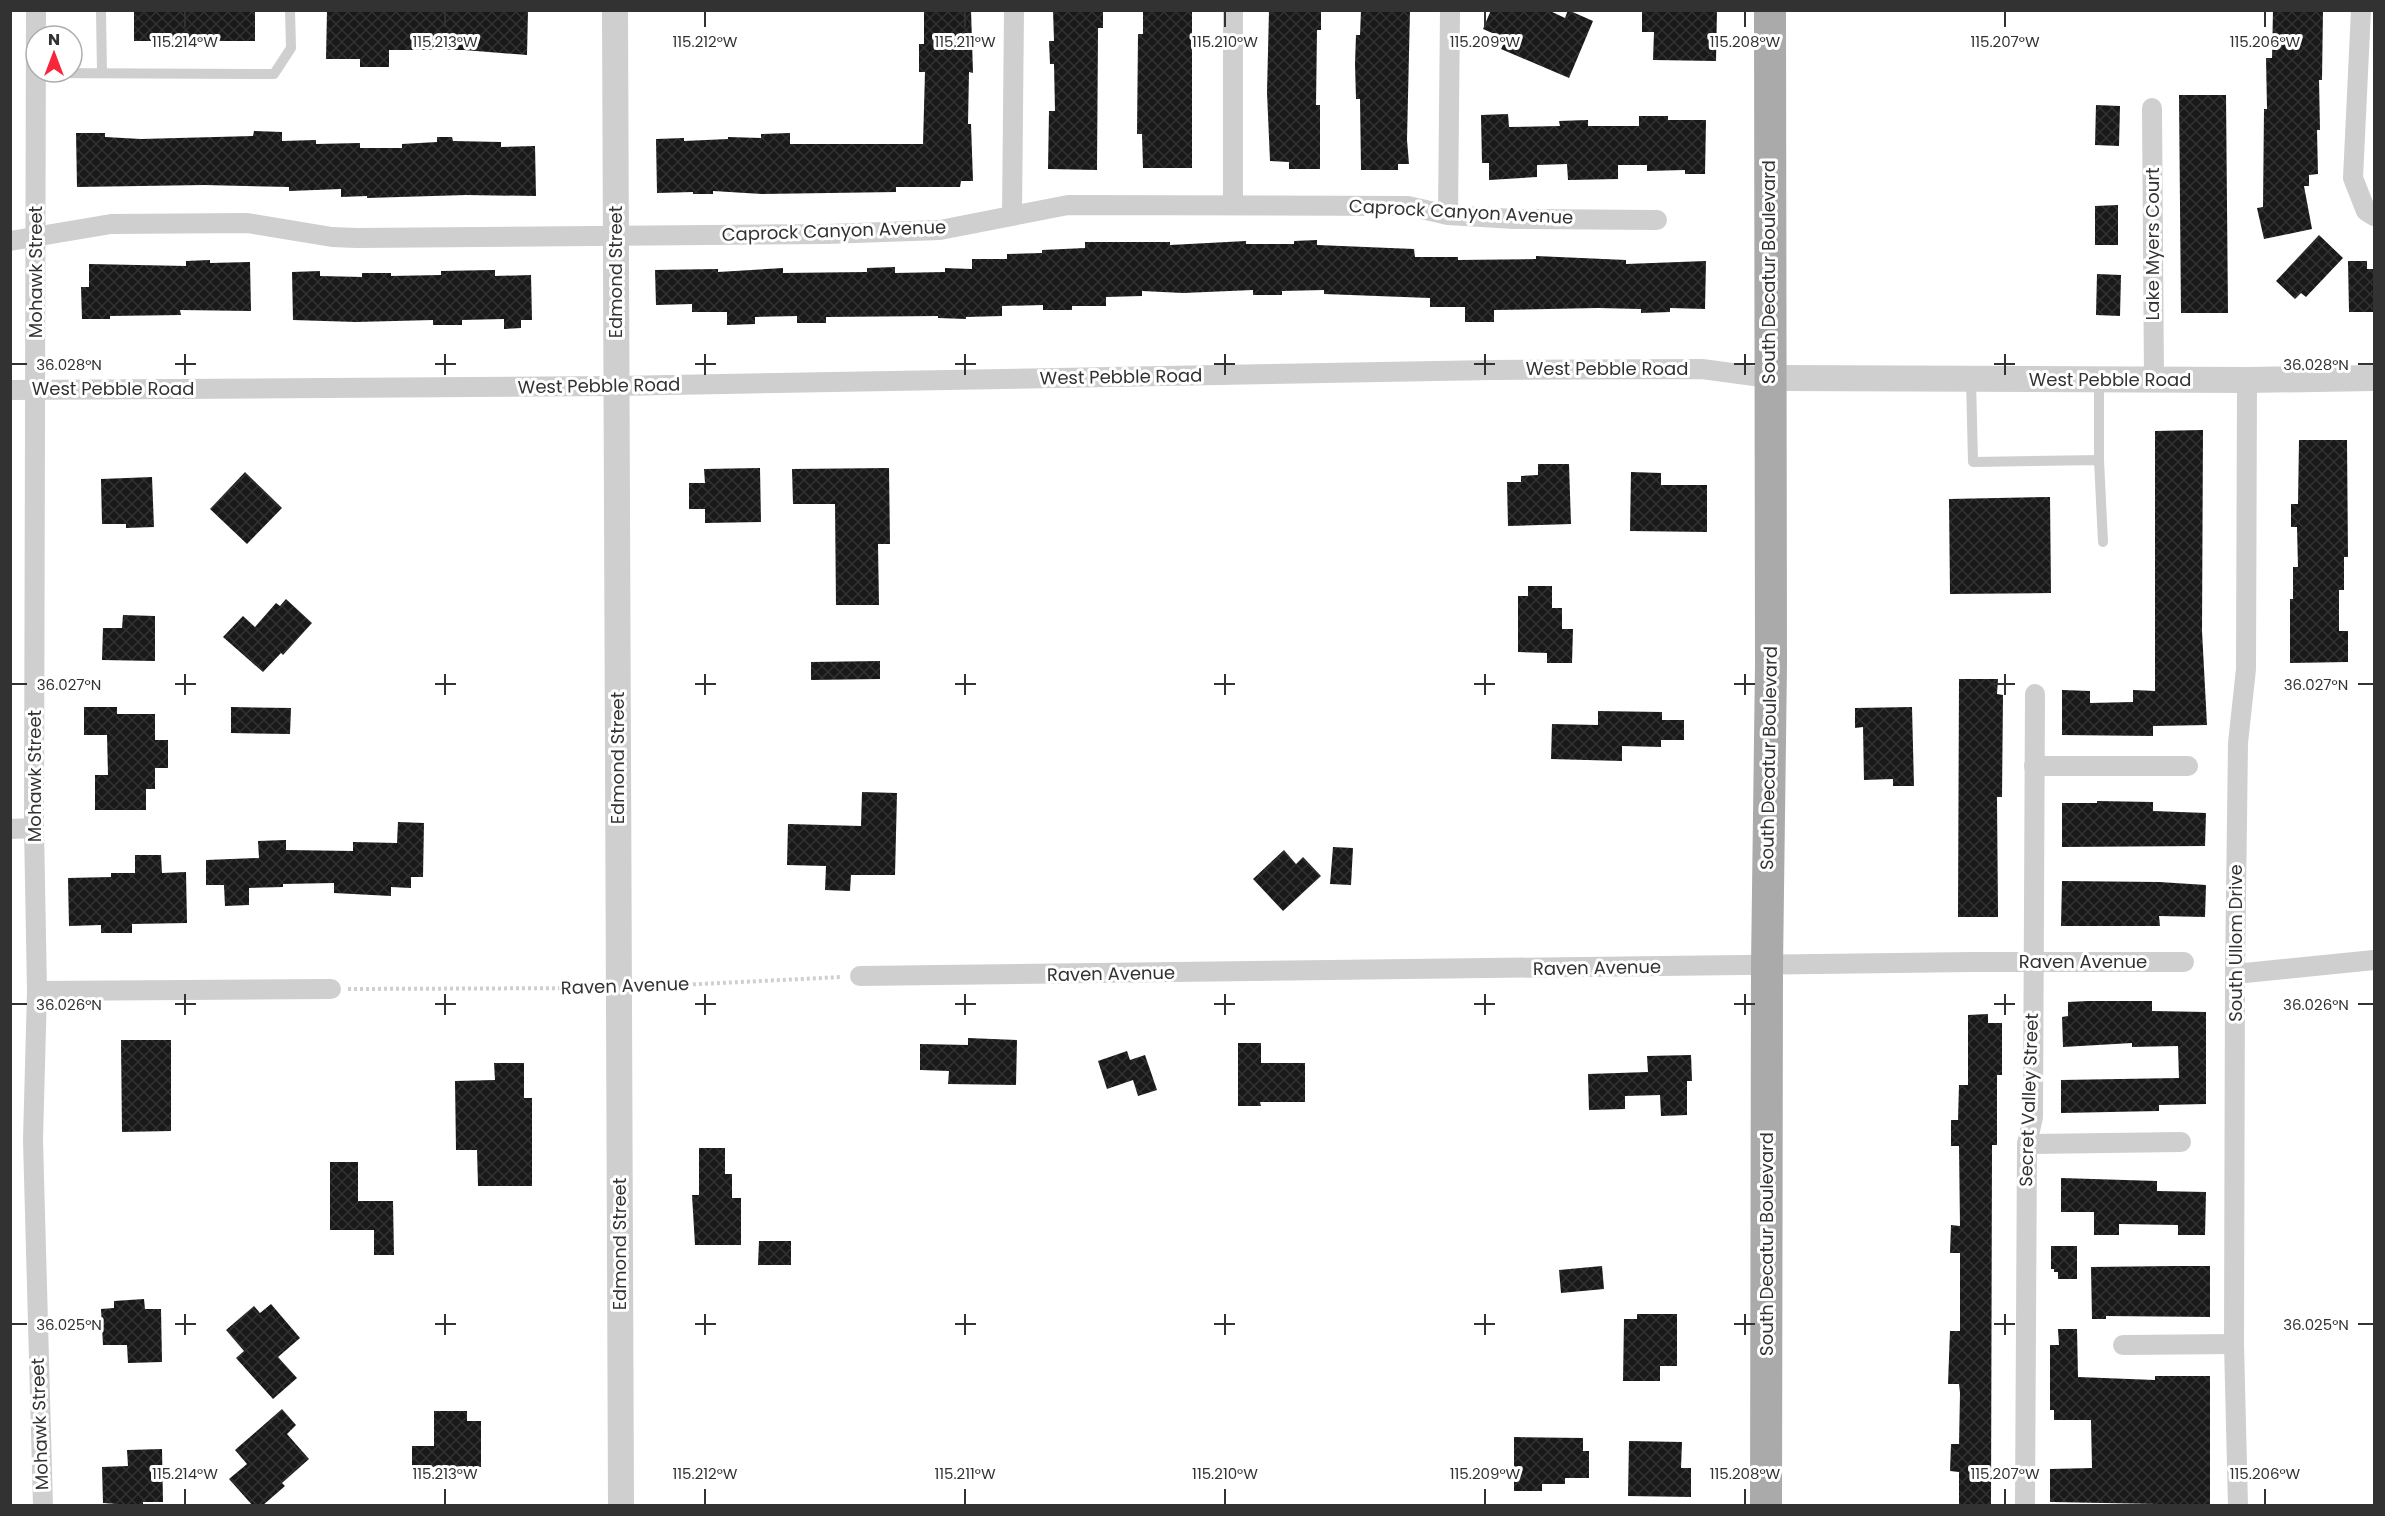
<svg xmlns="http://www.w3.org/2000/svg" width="2385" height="1516" font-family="Poppins,sans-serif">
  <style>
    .building { fill: url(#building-cross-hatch) }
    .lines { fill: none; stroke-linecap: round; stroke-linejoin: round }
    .path { stroke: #cfcfcf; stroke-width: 4; stroke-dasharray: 3 3; stroke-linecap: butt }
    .service { stroke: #cfcfcf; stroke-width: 10 }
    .minor { stroke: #cfcfcf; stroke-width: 20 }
    .tertiary { stroke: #cfcfcf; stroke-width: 26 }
    .primary { stroke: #aaa; stroke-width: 32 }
    .ticks { fill: none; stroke: #323232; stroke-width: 2 }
    .labels { text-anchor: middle; stroke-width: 6; stroke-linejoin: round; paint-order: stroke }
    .street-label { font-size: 18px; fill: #323232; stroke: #fff }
    .ticks-label { font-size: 15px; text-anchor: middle; fill: #323232; stroke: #fff; stroke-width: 6; stroke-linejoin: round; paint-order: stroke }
  </style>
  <defs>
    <pattern id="building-cross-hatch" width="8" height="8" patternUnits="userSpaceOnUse" patternTransform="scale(1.5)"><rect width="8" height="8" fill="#191919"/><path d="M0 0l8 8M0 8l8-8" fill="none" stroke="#323232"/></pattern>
  </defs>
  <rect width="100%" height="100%" fill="#fff"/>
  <g class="building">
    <rect x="134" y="10" width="121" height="31"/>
    <path d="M327,10H528L527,55L464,50H389V67H360V59H326Z"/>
    <path d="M924,10H971L973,73L969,72L968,124H971L973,181H961L960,187H896V192L762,194L713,191V194H693V192L657,193L656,139L684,138V141L728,139V137L761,138V134L790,133V144H923L925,72H919V44H924Z"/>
    <path d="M1053,10H1103V28H1098L1097,170L1048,169L1049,111H1055L1054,64H1050L1049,41H1054Z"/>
    <path d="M1143,10H1192V168H1143L1142,134H1137L1138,34H1143Z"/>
    <path d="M1269,10H1321V30H1317L1316,105H1320V169H1289V162L1270,161L1267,92Z"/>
    <path d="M1361,10H1410L1407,140L1409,164H1398V170H1361L1360,99H1356L1355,64L1356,35H1360Z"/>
    <path d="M1491,10H1548L1565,18L1568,10L1593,21L1569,78L1501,49L1506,39L1483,29Z"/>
    <path d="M1642,10H1717L1716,61L1653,60L1654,32H1642Z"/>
    <path d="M2273,10H2323L2322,80H2319L2320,130H2317L2318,174L2309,175V186H2304L2312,229L2264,239L2257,208L2263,207L2264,109H2267L2266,58H2272Z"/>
    <path d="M2179,95H2226L2228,313H2181Z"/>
    <path d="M2096,105L2120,106L2119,146L2095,145Z"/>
    <path d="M1508,114L1509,127L1560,126L1559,121L1588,120V126H1639V116H1668V120H1706L1705,174H1685V170L1647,171V165H1618V179L1568,180L1567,164L1537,165V177L1489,180V163H1482L1481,115Z"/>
    <path d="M254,131L282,132V141L316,140V144L360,143V148H402V144L437,142V137H452L453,141L501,142V147L535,146L536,196L466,195L367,198V196L341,197V189L289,191V187L204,185L77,187L76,133H105V137L141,139L253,136Z"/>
    <path d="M2118,205V245H2095V206Z"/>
    <path d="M2319,235L2343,258L2306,297L2301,293L2295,299L2276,281Z"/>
    <path d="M1317,240V245L1414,249L1415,257H1458V260L1536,259V256L1626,260V264L1706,261L1705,309L1670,308V312L1641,313V309L1598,308L1494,310V322H1465V307H1430V298L1324,294V290L1282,291V295H1253V290L1183,293L1142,291V296L1106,297V306H1072V310H1043V305L1002,306V316L966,317V319L938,318V316L826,317V323H797V316L755,317V324L727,325V312H692V304L656,305L655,270L718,269V272L783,268V273L867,272V268L895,267V273L945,272V268L972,269V259H1007V254L1042,253V250L1085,248V242H1170V245L1246,241V244H1294V241Z"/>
    <path d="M210,260V263L250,262L251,311L180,310L181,315L110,316V319H82L81,287H89V264L186,266V261Z"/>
    <path d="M2348,261H2367V269H2374V312H2349Z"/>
    <path d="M495,270V276L531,275L532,320H521V328L504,329V319L462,320V325H433V320L356,322L293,320L292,272L320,271V276L362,277V273H391V276L441,275V271Z"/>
    <path d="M2097,274L2121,275L2120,316L2096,315Z"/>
    <path d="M2203,430L2202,631L2207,725L2153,726V736L2062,735V690L2090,691V703L2133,702V690L2155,691V431Z"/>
    <path d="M2299,440H2347L2348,557H2344V590H2339V631H2348V662L2290,663V599H2293V567H2298L2297,527H2291V504H2298Z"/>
    <path d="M1538,464H1569L1571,524L1508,526L1507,482H1521V476L1538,475Z"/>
    <path d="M760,468L761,522L705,523V509H689V483H705L704,469Z"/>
    <path d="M889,468L890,544H878L879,605H836L835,504H793L792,469Z"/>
    <path d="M245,472L282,508L247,544L210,509Z"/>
    <path d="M1631,472L1661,473V485H1707V532L1630,531Z"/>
    <path d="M152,477L154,527L126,528V524H102L101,479Z"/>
    <path d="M2050,497L2051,593L1950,594L1949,499Z"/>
    <path d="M1528,586H1552V608H1562V629H1573L1572,663H1547V653L1518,652V596H1528Z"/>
    <path d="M286,599L312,623L283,655L281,653L263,672L223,637L243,616L255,627L276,603L280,606Z"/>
    <path d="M123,615L155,616V661L102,660L103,628H122Z"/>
    <path d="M880,661V679L811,680V662Z"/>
    <path d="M1959,679H1998L1997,694L2003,695L2002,797H1997L1998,917H1958Z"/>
    <path d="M84,707H117V714H155V740H168V768H155V789H146V810H95V775H108L107,735H84Z"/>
    <path d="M231,707L291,708L290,734L231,733Z"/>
    <path d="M1912,707L1914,786H1893V779L1864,780L1863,727L1855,728V708Z"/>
    <path d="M1598,711L1662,712V720H1684V740H1661V747L1622,746V761L1551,759L1552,724L1598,725Z"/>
    <path d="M862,792L897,793L895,875H851L850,891L825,890L826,866L787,865L788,824L861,826Z"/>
    <path d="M2097,801L2153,802V811L2206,813L2205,846L2062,847V803H2097Z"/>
    <path d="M398,822L424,823L423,877H411V888L391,887V896L334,893V883L283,884V887L249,888V905L225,906L224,885H206V860L259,858L258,841L286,840V850L353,851V842L397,843Z"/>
    <path d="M1333,847L1353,848L1351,885L1330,884Z"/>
    <path d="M1284,850L1296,864L1303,857L1321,876L1283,911L1253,879Z"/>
    <path d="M135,855H161L162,873L186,872L187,923L132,924V933H101V925L69,926L68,878L111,877V873H135Z"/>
    <path d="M2062,881L2159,882L2206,885L2205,917L2159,916L2160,926H2061Z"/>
    <path d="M2088,1001H2152V1011L2206,1012V1104L2159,1105V1111L2061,1113V1080L2179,1078L2178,1046L2132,1047V1043L2063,1047L2062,1017L2068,1016V1002Z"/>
    <path d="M1988,1014V1023H2002V1075H1997V1145H1992L1991,1506H1959V1472L1950,1471L1951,1444H1959L1960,1393L1959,1384H1948L1950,1331H1960V1253H1950L1951,1225L1960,1226L1959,1146H1951V1120H1958L1959,1085H1968V1015Z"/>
    <path d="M968,1038L1017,1040L1016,1085L948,1084L949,1071L920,1070V1044L968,1045Z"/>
    <path d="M121,1040H171V1131L122,1132Z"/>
    <path d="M1238,1043H1261V1063H1305V1102H1260L1261,1106H1238Z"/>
    <path d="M1127,1051L1130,1060L1145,1055L1157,1090L1138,1096L1133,1080L1107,1089L1098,1061Z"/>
    <path d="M1691,1055L1692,1081H1687V1115L1661,1116L1660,1095L1625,1096V1109L1589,1110L1588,1074L1648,1072L1647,1056Z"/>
    <path d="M494,1063H524V1098H532V1186H478L477,1150H456L455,1081L495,1080Z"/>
    <path d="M699,1148H725V1174H732V1198H741V1245H695L692,1195H699Z"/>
    <path d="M330,1162H358V1201H393L394,1255H374V1230H330Z"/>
    <path d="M2061,1178L2157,1181V1191L2206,1192L2205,1235H2178V1225L2119,1224V1235H2094V1212H2061Z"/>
    <path d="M759,1241H791V1265H758Z"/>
    <path d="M2051,1246H2077V1279H2058V1272H2054V1269H2051Z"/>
    <path d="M1602,1266L1604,1289L1561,1293L1559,1270Z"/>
    <path d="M2175,1266H2210V1317L2106,1316V1319H2092L2091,1267Z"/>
    <path d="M144,1299L145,1309H161L162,1362L128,1363L127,1345H103L101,1309L114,1308V1301Z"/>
    <path d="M271,1304L300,1338L278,1357L297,1378L273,1399L236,1358L244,1351L226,1330L254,1306L260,1313Z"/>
    <path d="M1637,1314H1677V1366H1660V1381H1623L1624,1319H1637Z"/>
    <path d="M2058,1329H2077L2078,1377L2155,1380V1376H2210V1505L2050,1502V1469L2092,1468L2091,1420H2054V1410H2050V1345H2059Z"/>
    <path d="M282,1409L296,1425L287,1434L309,1459L282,1483L285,1486L262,1506H253L229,1479L247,1464L235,1450Z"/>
    <path d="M434,1411H467V1421H481V1467H412V1446H434Z"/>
    <path d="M1514,1437L1583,1438V1451H1589V1478H1565V1484H1542V1491H1514Z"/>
    <path d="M1629,1441L1682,1442L1681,1468H1691V1497L1628,1496Z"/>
    <path d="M162,1449L163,1502H143V1506L103,1503L102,1467L128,1466L127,1450Z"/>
  </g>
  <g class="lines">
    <g class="path">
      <path d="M639,987L842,977"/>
      <path d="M348,989L599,988"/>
    </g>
    <g class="service">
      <path d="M101,10L102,73"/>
      <path d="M36,73L274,74L291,48L290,10"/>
      <path d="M1971,379L1973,462L2099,460L2103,542"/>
      <path d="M2099,379V460"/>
    </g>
    <g class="minor">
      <path d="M36,10L34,828L37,991L33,1140L43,1506"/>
      <path d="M1233,10V205"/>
      <path d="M2361,10L2353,178L2366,211L2374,216"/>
      <path d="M2152,108L2154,380"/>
      <path d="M1012,215L1014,10"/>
      <path d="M1448,215L1450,10"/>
      <path d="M10,241L111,224L247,223L332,237L357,238L827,234L940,230L1068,205L1408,206L1448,215L1514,219L1657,220"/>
      <path d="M10,390L616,386L1492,370L1702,369L1769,378"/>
      <path d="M2034,766H2188"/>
      <path d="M10,829L34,828"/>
      <path d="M2235,974L2374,960"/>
      <path d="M860,976L1972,962H2184"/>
      <path d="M37,991L331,989"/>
      <path d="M2027,1144L2181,1142"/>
      <path d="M2123,1345L2234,1344"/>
      <path d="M2025,1506L2027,1144L2033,1117L2035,694"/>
      <path d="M2238,1506L2234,1344L2235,974L2238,743L2246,669L2247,380"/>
    </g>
    <g class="tertiary">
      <path d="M615,10L621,1506"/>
      <path d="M1769,378L2247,380L2374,378"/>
    </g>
    <path class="primary" d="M1766,1506L1767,966L1771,665L1770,10"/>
  </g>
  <path class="ticks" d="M185,12V27M445,12V27M705,12V27M965,12V27M1225,12V27M1485,12V27M1745,12V27M2005,12V27M2265,12V27M185,354V375M445,354V375M705,354V375M965,354V375M1225,354V375M1485,354V375M1745,354V375M2005,354V375M12,364H27M175,364H196M435,364H456M695,364H716M955,364H976M1214,364H1235M1474,364H1495M1734,364H1755M1994,364H2015M2358,364H2373M185,674V695M445,674V695M705,674V695M965,674V695M1225,674V695M1485,674V695M1745,674V695M2005,674V695M12,684H27M175,684H196M435,684H456M695,684H716M955,684H976M1214,684H1235M1474,684H1495M1734,684H1755M1994,684H2015M2358,684H2373M185,994V1015M445,994V1015M705,994V1015M965,994V1015M1225,994V1015M1485,994V1015M1745,994V1015M2005,994V1015M12,1004H27M175,1004H196M435,1004H456M695,1004H716M955,1004H976M1214,1004H1235M1474,1004H1495M1734,1004H1755M1994,1004H2015M2358,1004H2373M185,1314V1335M445,1314V1335M705,1314V1335M965,1314V1335M1225,1314V1335M1485,1314V1335M1745,1314V1335M2005,1314V1335M12,1324H27M175,1324H196M435,1324H456M695,1324H716M955,1324H976M1214,1324H1235M1474,1324H1495M1734,1324H1755M1994,1324H2015M2358,1324H2373M185,1489V1504M445,1489V1504M705,1489V1504M965,1489V1504M1225,1489V1504M1485,1489V1504M1745,1489V1504M2005,1489V1504M2265,1489V1504"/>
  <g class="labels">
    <g class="street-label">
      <text transform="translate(1461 212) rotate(3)" y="6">Caprock Canyon Avenue</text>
      <text transform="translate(834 231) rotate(-2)" y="6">Caprock Canyon Avenue</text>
      <text transform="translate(2153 244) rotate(-90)" y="6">Lake Myers Court</text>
      <text transform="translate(36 272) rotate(-90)" y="6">Mohawk Street</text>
      <text transform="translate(616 272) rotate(-90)" y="6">Edmond Street</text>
      <text transform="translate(1769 272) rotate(-90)" y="6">South Decatur Boulevard</text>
      <text x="1607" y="375">West Pebble Road</text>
      <text transform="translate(1121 377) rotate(-1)" y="6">West Pebble Road</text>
      <text x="2110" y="386">West Pebble Road</text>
      <text transform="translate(599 386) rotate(-1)" y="6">West Pebble Road</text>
      <text x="113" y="395">West Pebble Road</text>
      <text transform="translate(618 758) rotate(-90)" y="6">Edmond Street</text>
      <text transform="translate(1769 758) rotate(-89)" y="6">South Decatur Boulevard</text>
      <text transform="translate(35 776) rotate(-90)" y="6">Mohawk Street</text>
      <text transform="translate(2236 943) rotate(-90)" y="6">South Ullom Drive</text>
      <text x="2083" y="968">Raven Avenue</text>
      <text transform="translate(1597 968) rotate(-1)" y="6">Raven Avenue</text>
      <text transform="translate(1111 974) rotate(-1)" y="6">Raven Avenue</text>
      <text transform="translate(625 986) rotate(-2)" y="6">Raven Avenue</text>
      <text transform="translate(2029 1100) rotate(-88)" y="6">Secret Valley Street</text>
      <text transform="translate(620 1244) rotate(-90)" y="6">Edmond Street</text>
      <text transform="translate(1767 1244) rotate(-90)" y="6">South Decatur Boulevard</text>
      <text transform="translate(40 1424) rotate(-92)" y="6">Mohawk Street</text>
    </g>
  </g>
  <g class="ticks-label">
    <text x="185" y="47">115.214°W</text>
    <text x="445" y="47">115.213°W</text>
    <text x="705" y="47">115.212°W</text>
    <text x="965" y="47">115.211°W</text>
    <text x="1225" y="47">115.210°W</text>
    <text x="1485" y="47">115.209°W</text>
    <text x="1745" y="47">115.208°W</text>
    <text x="2005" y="47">115.207°W</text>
    <text x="2265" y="47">115.206°W</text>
    <text x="69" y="370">36.028°N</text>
    <text x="2316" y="370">36.028°N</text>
    <text x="69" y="690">36.027°N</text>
    <text x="2316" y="690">36.027°N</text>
    <text x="69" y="1010">36.026°N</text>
    <text x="2316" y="1010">36.026°N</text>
    <text x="69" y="1330">36.025°N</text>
    <text x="2316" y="1330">36.025°N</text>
    <text x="185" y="1479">115.214°W</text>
    <text x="445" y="1479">115.213°W</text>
    <text x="705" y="1479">115.212°W</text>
    <text x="965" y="1479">115.211°W</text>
    <text x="1225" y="1479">115.210°W</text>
    <text x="1485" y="1479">115.209°W</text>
    <text x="1745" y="1479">115.208°W</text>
    <text x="2005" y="1479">115.207°W</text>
    <text x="2265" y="1479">115.206°W</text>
  </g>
  <rect width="2385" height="1516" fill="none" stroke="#323232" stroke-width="24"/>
  <g transform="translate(54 54)"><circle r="28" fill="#ffffff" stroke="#adadad" stroke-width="1.5"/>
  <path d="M0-4.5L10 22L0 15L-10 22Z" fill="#f7263a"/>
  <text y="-9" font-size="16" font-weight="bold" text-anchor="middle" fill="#323232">N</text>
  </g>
</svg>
